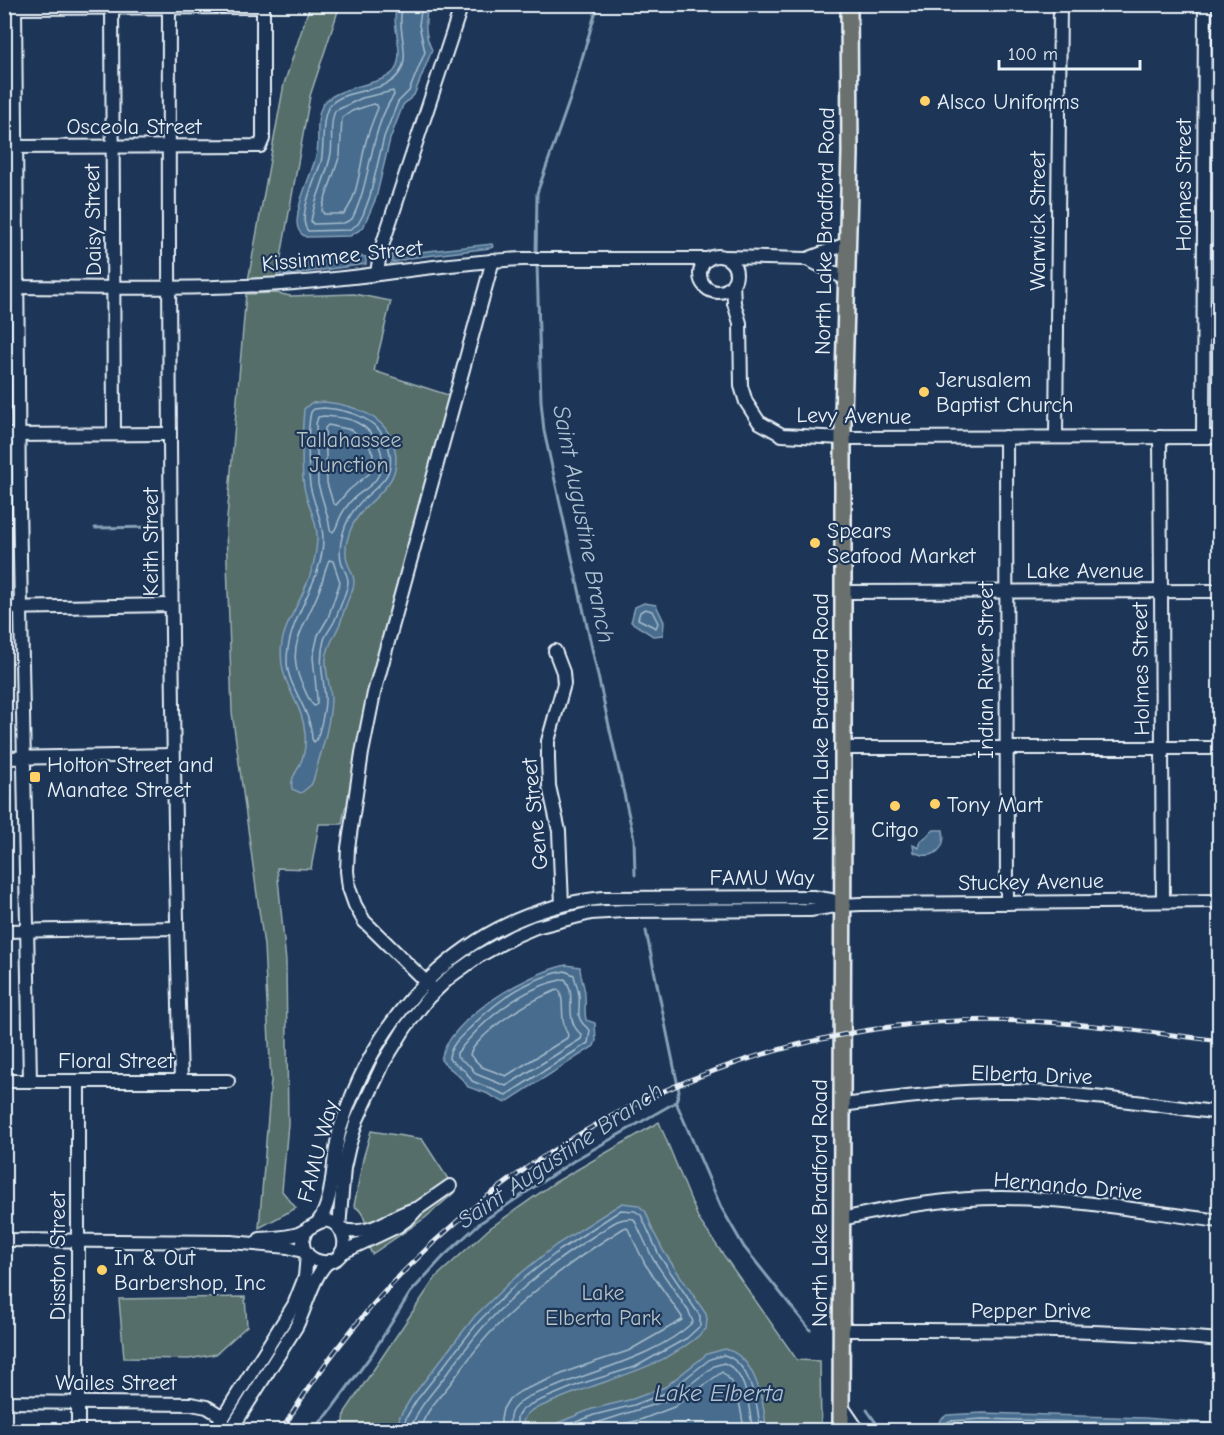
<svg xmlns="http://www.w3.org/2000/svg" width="1224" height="1435" font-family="'Comic Neue',sans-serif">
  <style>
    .green { fill: #556e6b; stroke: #9eb0b2; stroke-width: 1.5 }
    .water { fill: #466c8d; stroke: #87a1b8; stroke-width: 1.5 }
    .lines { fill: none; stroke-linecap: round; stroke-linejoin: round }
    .shore { stroke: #a7bccd; stroke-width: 1.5 }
    .stream { stroke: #87a1b8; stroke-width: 3 }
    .minor-casing { stroke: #e8f1f8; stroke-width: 16 }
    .major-casing { stroke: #e8f1f8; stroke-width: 20 }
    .minor { stroke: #1d3557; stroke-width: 12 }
    .major { stroke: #6a706d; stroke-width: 15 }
    .rail-casing { stroke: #e8f1f8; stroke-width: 5 }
    .rail { stroke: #1d3557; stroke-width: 3; stroke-dasharray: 9; stroke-linecap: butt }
    .poi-dot { fill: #ffd166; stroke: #1d3557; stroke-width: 2 }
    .labels { text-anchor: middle; stroke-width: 4.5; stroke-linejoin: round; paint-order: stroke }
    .poi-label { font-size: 22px; fill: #e8f1f8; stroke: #1d3557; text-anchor: start }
    .street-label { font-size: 22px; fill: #e8f1f8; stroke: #1d3557 }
    .park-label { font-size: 22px; fill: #b5c3c7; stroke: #1d3557 }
    .water-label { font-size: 24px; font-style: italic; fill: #afc2d3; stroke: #1d3557 }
  </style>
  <rect width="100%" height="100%" fill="#1d3557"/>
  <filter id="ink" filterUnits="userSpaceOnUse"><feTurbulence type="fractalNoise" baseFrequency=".0167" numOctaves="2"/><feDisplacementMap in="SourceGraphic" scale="12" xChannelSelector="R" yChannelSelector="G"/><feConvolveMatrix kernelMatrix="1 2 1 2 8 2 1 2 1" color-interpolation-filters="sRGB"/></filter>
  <g filter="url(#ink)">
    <g class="green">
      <path d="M310,5H340L310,96L277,279L248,281L284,84Z"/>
      <path d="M277,293L290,296L354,294L391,301L374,371L451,396C413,530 368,664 349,802L345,808L342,824H319L311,869L277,868L286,962L288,1124L282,1191L296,1208L259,1228L271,1080L264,946L232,712L226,530L246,294Z"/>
      <path d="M659,1122L699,1220L797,1360L820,1361L821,1430H343L345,1412L436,1277L490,1228L554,1183Z"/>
      <path d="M371,1131L422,1139L456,1191L425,1218L372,1254C362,1239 372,1216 354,1206L363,1159Z"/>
      <path d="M245,1297L247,1326L216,1354L189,1359L124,1358L119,1299Z"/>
    </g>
    <g class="water">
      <path d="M397,5H428C425,21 424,35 432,50L414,95L403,105L390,139L376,198L363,228L350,236L306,237C300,234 297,229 297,222C298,197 312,176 317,152C320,135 313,113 327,100C345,84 388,85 396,68C405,48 390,25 397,5Z"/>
      <path d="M492,244L493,247L490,248L410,258L392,263V255Z"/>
      <path d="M350,255L366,257V264L280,276V268L293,259Z"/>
      <path d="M325,402C353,405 389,416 395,450C403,492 360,498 349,534C346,542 345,552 347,561C349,568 354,574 354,582C354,589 350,594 348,600C345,607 343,614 341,621C336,635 328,643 326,659C325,673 331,687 331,700C330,727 320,755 313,781L311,785L301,793L292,789C290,778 296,774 300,764C305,754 306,744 305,733C302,698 276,683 282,642C285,623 298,606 305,588C312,573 316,556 317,540C318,521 307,505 304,487C301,466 302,431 304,409L311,403Z"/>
      <path d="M644,603L656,605L664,622L663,635L653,636L631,622L635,607Z"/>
      <path d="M934,830H943C947,850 932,861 914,852L913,845L919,848L921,841Z"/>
      <path d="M566,965L580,967C580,977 585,986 585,996C586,1005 584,1011 586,1020L595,1023L596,1041L594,1046L505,1103L486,1093L468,1087C461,1075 450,1070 441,1060C448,1019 528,973 566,965Z"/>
      <path d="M622,1203L638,1205L646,1212L653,1231L664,1252L706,1314L707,1319L706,1329C673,1362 626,1374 585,1389C567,1395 550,1403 532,1410C524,1416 520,1422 527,1430H397L400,1416L411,1398L475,1316L510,1282L556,1245Z"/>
      <path d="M725,1349C755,1356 763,1399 766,1425L773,1430H540L592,1409L633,1399L665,1387L707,1354Z"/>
      <path d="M983,1413L1145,1418L1219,1424V1430H936L940,1420L947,1415Z"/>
    </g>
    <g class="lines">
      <g class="shore">
        <path d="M402,4C402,11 400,16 401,23C401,38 409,58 400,72C386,95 350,86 331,104C320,115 325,146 321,162C316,178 296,218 308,231L349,230L358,224L363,215L370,196L384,137L398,102L409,91L425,52L419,25L422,4"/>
        <path d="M393,91L394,95C369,131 372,180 352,219L344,223L313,224L311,221C315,197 327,176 331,153C333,139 329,124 335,111L362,98Z"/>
        <path d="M373,104L377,105L378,108C373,120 368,132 365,145C360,166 358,197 344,214H324L322,211L323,205L340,155L342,118L352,111Z"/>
        <path d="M324,408C351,410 382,420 389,449C397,480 373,487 358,505C350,514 346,522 343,533C340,543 339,555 342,564C344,570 348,575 348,582C348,589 338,612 335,620C332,627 326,633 324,640C318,663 324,677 325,699C325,713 321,726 317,739L314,742L312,739C311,708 287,687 287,661C287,617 323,584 323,539C323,520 313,503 310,485C308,468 307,428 311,412L314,409Z"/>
        <path d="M324,416C335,417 347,417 356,422C376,432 389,455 378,476C373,487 359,492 351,501C348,505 345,508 343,512C338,519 338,527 333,532L330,530L328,518L318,484L316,424L318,417Z"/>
        <path d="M328,425L352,430L367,442L373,454L370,473L349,490L336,505L333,503L327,483L325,428Z"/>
        <path d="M329,560L333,561L340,582L328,618L318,635L313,657L317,698V704L314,706C309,701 306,693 303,686C283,647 306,626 319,591C323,580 325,569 329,560Z"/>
        <path d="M645,609L652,611L658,623L656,628L638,619L640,612Z"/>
        <path d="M565,971L574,975C575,981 578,988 579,995C581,1012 573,1018 590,1030L588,1043L506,1095L472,1081L466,1072L449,1059C449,1047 460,1037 469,1029C495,1002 528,978 565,971Z"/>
        <path d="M565,979C578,995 562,1020 582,1035L581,1039L506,1086L476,1074L470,1066L457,1057V1053C483,1020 522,987 565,979Z"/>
        <path d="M557,990L560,991C565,1006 559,1018 568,1035L567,1038L506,1076L482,1067L470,1055C471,1047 479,1042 484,1036C505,1016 530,1001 557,990Z"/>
        <path d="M403,1430L406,1418L416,1401L480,1320L514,1286L560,1250L621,1210L635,1211L641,1215L659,1255L700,1316V1326L687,1338L635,1367L580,1384L529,1405L521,1411L517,1417V1425L519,1430"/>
        <path d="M411,1430C415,1411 430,1396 442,1380C456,1362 469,1343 484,1326C516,1291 557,1259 597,1234C609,1226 620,1216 634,1219L653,1259L689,1312L693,1322C659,1355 598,1369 555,1387C542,1392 526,1395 517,1405C509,1412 508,1421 511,1430"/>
        <path d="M420,1430C424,1413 439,1398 450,1384C464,1366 477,1346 493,1330C532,1290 577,1257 624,1228L627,1227L645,1264L682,1317V1320L628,1351L574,1369L521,1391L509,1399L503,1409L501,1419V1430"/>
        <path d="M556,1430L594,1415L634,1405L668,1392L710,1359L724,1355C746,1361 753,1389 757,1407C759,1415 758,1424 763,1430"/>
        <path d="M575,1430L671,1399L714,1366L724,1363C749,1373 748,1409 753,1430"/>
        <path d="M599,1430L640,1420L674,1407L722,1372C739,1385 741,1411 744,1430"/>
        <path d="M943,1430L945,1424L949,1421L983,1419L1144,1424L1220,1430"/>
        <path d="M951,1430L953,1428L983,1427L1081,1430"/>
      </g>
      <g class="stream">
        <path d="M536,256L537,193L570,99L598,4"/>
        <path d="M537,263L541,401L544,431L634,839L635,875"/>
        <path d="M95,528L159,527"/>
        <path d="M676,1102L721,1207L744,1247L810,1330"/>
        <path d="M867,1410L881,1430"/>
        <path d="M313,1430L328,1414L372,1354L410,1293L444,1256L480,1223L578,1158L676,1102L679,1091L646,931"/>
      </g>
      <g class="minor-casing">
        <g id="minor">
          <path d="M15,4L19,503L30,1081"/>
          <path d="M112,4L114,434"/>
          <path d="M169,4C168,363 171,722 181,1080"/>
          <path d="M4,8L263,7"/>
          <path d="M4,147L260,146L263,139V4"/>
          <circle cx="718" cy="274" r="18"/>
          <path d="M725,257L807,259L846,244"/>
          <path d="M807,259L846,279"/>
          <path d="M377,274L380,252L462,4"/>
          <path d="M733,283L734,303L740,323L741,386L746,402L759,422L782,435L843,438L1220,437"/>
          <path d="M4,287C104,287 206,291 305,282C378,276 450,262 523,259H707"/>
          <path d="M4,435L170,434"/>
          <path d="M1006,437L1007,903"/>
          <path d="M1056,437L1060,4"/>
          <path d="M1160,437L1163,901"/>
          <path d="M1203,437L1205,4"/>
          <path d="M843,592L1220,591"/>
          <path d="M4,608L171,605"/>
          <path d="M555,651L563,672L564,684L548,741V759L549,786L559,831L562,905"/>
          <path d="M843,748H1220"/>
          <path d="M4,758L173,755"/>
          <path d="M4,931L177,928"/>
          <path d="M435,991L364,921L355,905L349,888L347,871L348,848L362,753L374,693L493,260"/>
          <path d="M4,1081H228"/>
          <path d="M78,1081V1430"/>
          <path d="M842,1105C898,1098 954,1090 1011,1091C1081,1093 1150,1104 1220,1113"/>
          <path d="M842,1219C893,1207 949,1198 1001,1198C1074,1198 1147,1212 1220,1221"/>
          <path d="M318,1222C336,1199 331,1155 341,1126C381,1003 471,912 603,898L813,897L831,900L842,905"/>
          <path d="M339,1228L344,1168L349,1146L357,1120L384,1062L405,1028L428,998L451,976L479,956L515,936L536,927L591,913L624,911L810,910L842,905L861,904L1220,901"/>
          <path d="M340,1230C376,1236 384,1218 415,1209"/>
          <path d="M260,1239C272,1238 286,1238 298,1234C312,1229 324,1211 339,1228C343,1233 345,1239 344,1246C338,1277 287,1259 308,1228"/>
          <path d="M4,1240L231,1242L288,1247L306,1252"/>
          <path d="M341,1253L398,1226L409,1218L417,1209L450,1186"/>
          <path d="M841,1330C968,1330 1094,1328 1220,1340"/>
          <path d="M4,1402L191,1404L207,1407L223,1417"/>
          <path d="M841,1405L858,1430"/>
          <path d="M215,1430L294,1305L305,1277L307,1254"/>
          <path d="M231,1430L296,1327C306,1309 314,1271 330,1261"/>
        </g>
      </g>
      <g class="major-casing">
        <path id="major" d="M841,1430L843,791V417L850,152L849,4"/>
      </g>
      <use href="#minor" class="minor"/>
      <use href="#major" class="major"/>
      <g class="rail-casing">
        <path id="rail" d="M282,1430C420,1197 665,1043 937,1022C1032,1015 1125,1029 1220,1041"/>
      </g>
      <use href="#rail" class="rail"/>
    </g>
  </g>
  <g class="poi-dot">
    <circle cx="925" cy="101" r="6"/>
    <circle cx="924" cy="392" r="6"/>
    <circle cx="815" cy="543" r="6"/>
    <rect x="29" y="771" width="12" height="12" rx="3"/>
    <circle cx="935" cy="804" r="6"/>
    <circle cx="895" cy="806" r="6"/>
    <circle cx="102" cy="1270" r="6"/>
  </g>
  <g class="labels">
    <g class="poi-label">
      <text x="937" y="109">Alsco Uniforms</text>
      <text x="936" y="387">Jerusalem<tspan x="936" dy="25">Baptist Church</tspan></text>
      <text x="827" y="538">Spears<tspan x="827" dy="25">Seafood Market</tspan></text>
      <text x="47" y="772">Holton Street and<tspan x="47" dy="25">Manatee Street</tspan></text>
      <text x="947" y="812">Tony Mart</text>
      <text x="895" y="837" text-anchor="middle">Citgo</text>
      <text x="114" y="1265">In &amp; Out<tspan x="114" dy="25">Barbershop, Inc</tspan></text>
    </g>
    <g class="street-label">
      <text x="134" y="134">Osceola Street</text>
      <text transform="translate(1183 185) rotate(-90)" y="8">Holmes Street</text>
      <text transform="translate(92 220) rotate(-91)" y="8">Daisy Street</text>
      <text transform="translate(1037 221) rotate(-90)" y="8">Warwick Street</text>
      <text transform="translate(824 231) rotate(-89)" y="8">North Lake Bradford Road</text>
      <text transform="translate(342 255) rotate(-6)" y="8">Kissimmee Street</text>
      <text transform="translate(854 415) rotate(1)" y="8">Levy Avenue</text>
      <text transform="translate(150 542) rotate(-90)" y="8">Keith Street</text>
      <text x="1085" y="578">Lake Avenue</text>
      <text transform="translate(1140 669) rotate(-91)" y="8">Holmes Street</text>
      <text transform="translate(985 670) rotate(-90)" y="8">Indian River Street</text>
      <text transform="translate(820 717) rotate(-90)" y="8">North Lake Bradford Road</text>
      <text transform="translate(534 814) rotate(-96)" y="8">Gene Street</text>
      <text x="762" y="885">FAMU Way</text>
      <text transform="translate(1031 881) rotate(-1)" y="8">Stuckey Avenue</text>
      <text x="116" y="1068">Floral Street</text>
      <text transform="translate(1032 1074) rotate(2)" y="8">Elberta Drive</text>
      <text transform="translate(317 1151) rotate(-75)" y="8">FAMU Way</text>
      <text transform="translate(1068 1185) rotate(5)" y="8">Hernando Drive</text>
      <text transform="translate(819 1203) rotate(-90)" y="8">North Lake Bradford Road</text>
      <text transform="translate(57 1256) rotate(-90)" y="8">Disston Street</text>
      <text x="1031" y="1318">Pepper Drive</text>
      <text x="116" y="1390">Wailes Street</text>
    </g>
    <g class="park-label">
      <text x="349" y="447">Tallahassee<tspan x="349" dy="25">Junction</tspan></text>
      <text x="603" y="1300">Lake<tspan x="603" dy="25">Elberta Park</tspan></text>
    </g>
    <g class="water-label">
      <text transform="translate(584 524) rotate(79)" y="8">Saint Augustine Branch</text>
      <text transform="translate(560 1155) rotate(-34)" y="8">Saint Augustine Branch</text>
      <text x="719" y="1401">Lake Elberta</text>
    </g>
  </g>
  <rect width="1224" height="1435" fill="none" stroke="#1d3557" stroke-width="24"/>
  <rect x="12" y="12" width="1200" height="1411" fill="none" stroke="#e8f1f8" stroke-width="2" filter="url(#ink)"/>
  <path d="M999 60v9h141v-9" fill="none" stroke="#e8f1f8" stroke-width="3"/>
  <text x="1008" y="60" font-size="18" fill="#e8f1f8" stroke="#1d3557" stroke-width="4.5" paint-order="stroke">100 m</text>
</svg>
